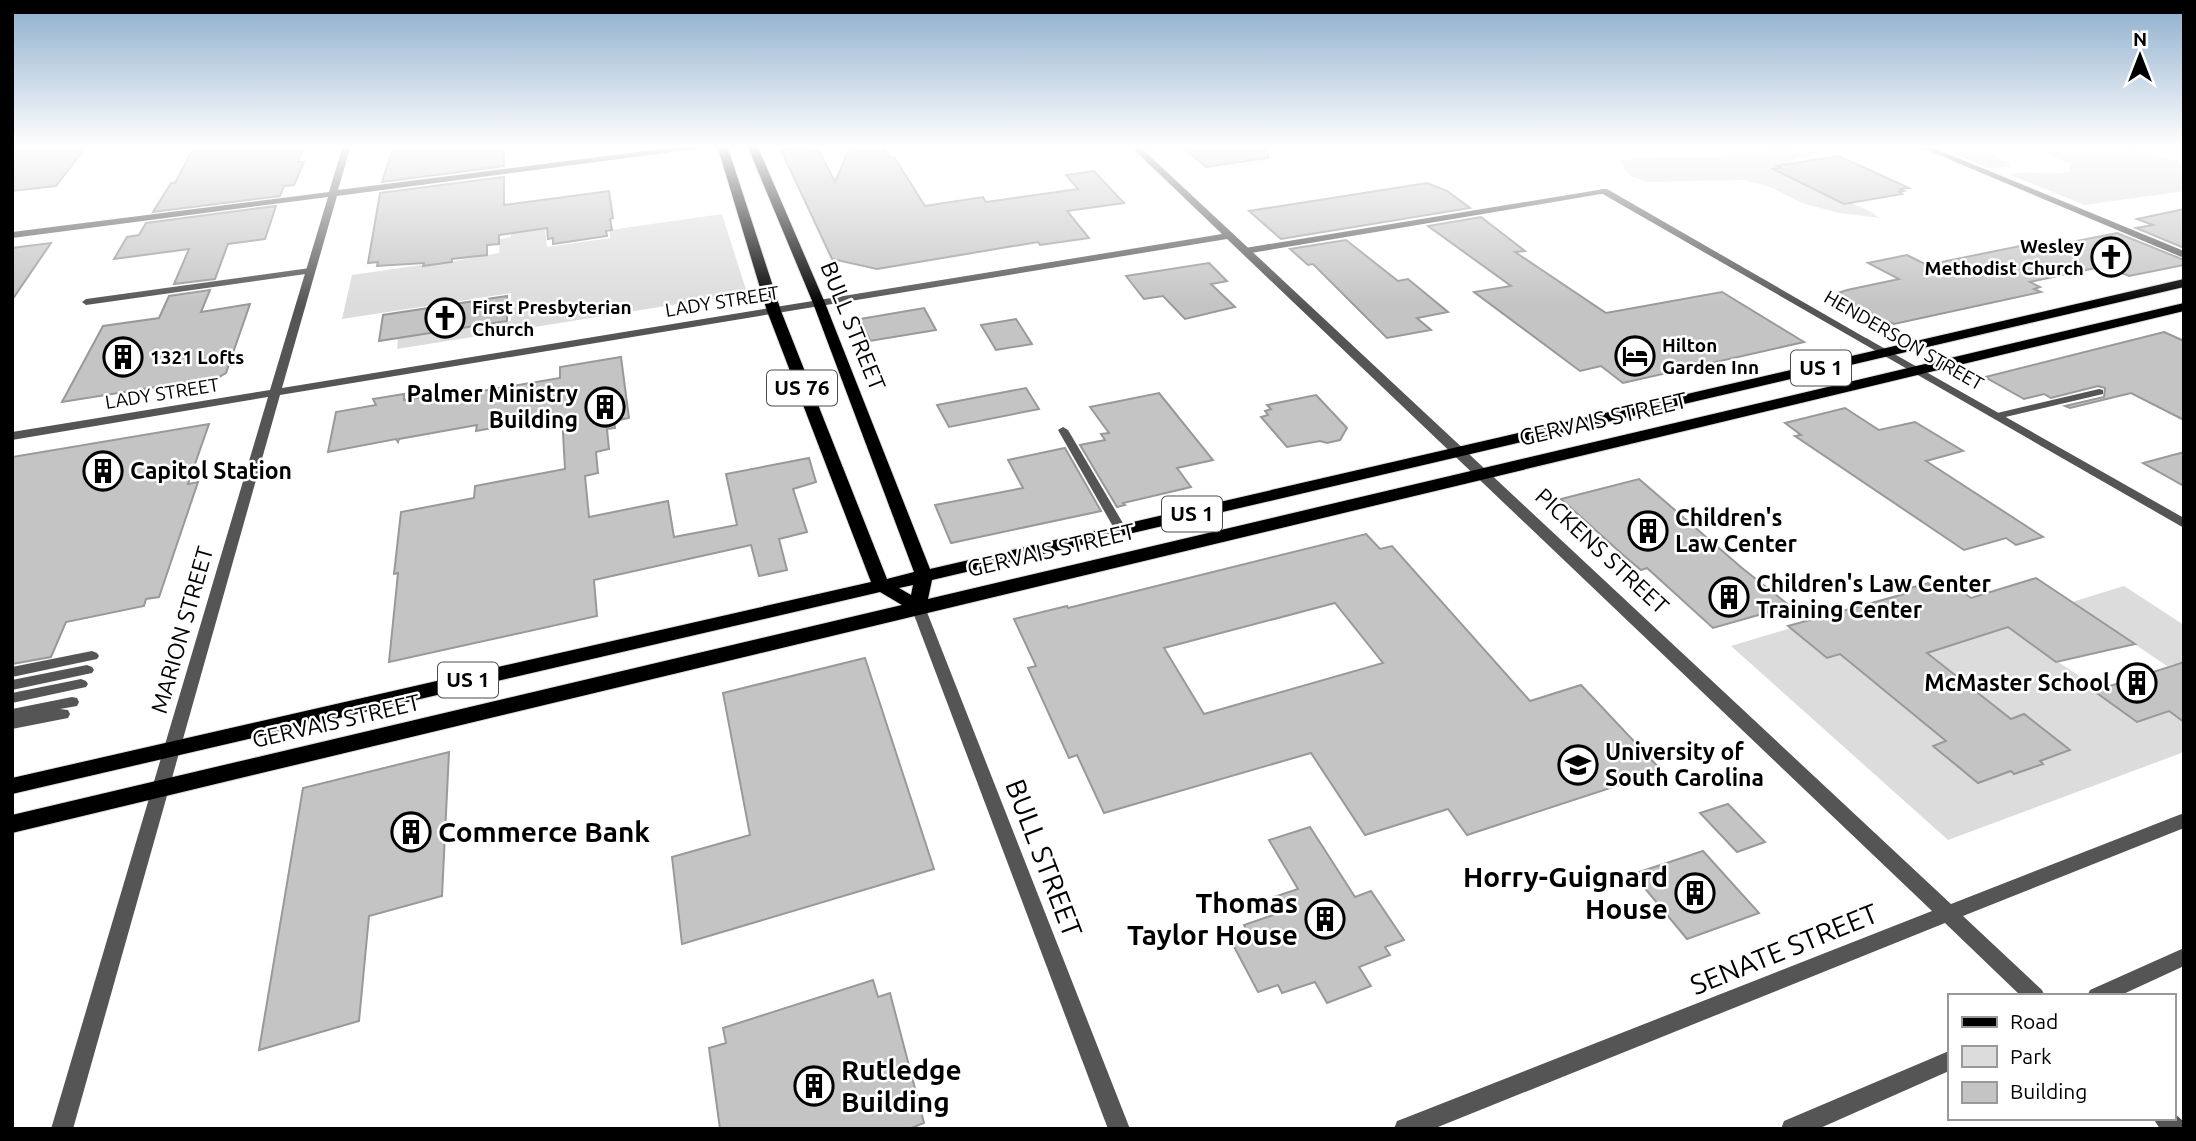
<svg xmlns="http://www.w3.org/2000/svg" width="2196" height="1141" font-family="Ubuntu,sans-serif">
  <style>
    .green { fill: #dcdcdc }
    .building { fill: #c4c4c4; stroke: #999; stroke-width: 2; fill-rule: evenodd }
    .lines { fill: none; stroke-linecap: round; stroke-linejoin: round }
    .primary-casing { stroke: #dbdbdb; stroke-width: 2 }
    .service { fill: #555; fill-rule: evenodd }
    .minor { fill: #555; fill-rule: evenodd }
    .tertiary { fill: #555; fill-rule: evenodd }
    .primary { fill: #000; fill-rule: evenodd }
    .labels { text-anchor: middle; stroke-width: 5; stroke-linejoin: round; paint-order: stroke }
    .far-poi-label { font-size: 19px; font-weight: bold; fill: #000; stroke: #fff; text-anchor: start }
    .far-street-label { font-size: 19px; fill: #000; stroke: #fff }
    .shield { fill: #fff; stroke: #4c4c4c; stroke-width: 2 }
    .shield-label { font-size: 21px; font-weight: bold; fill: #000 }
    .street-label { font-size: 23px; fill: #000; stroke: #fff }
    .poi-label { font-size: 23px; font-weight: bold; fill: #000; stroke: #fff; text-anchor: start }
    .near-poi-label { font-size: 28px; font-weight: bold; fill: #000; stroke: #fff; text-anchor: start }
    .near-street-label { font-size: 28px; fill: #000; stroke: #fff }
  </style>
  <rect width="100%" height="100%" fill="#fff"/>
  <g class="green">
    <path d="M1822,145H1854L1795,159L1785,167C1793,175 1801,184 1811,189C1834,200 1859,202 1880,218L1839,213L1802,203L1770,187L1744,180L1648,182L1630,176L1619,160L1672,157L1705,158Z"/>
    <path d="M1930,145H1974L2008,162L2010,167L1988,168Z"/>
    <path d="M2028,145H2112L2184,163V191L2085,205L2010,175C2028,168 2050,178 2069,171L2070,164Z"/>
    <path d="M722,214L747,293L397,349L398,338L511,321V293L342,319L352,275L421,265L422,267L499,253L500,239L511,237V234L545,229L547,247L610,238V230Z"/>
    <path d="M2124,586L2184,625V670L2174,664L2167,666L2072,602Z"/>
    <path d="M2008,624L2040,650L2099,689L2094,692L2137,722L2169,711L2173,714L2184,709V752L1948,840L1731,646L1791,628L1840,654L1946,741L1934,746L1978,783L2011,771L2015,774L2042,764L2024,715L2011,719L1919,648Z"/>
  </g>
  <g class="building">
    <path d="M12,145H87L56,186L12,191Z"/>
    <path d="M195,145H305L298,162H304L294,185L284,186L280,196L153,212L171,183H175Z"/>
    <path d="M394,145H504V166L382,182Z"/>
    <path d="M816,145L835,182L850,146L882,145L890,158L894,157L925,206L983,197L986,202L1078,189L1066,175L1094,171L1124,203L1067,211L1089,238L1040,245L1038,242L877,269L832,259L781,150Z"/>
    <path d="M1180,145H1267L1268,158L1206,167Z"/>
    <path d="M1838,156L1865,168L1909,188L1899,189L1904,191L1899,192L1902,194L1844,204L1773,169L1781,168L1777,166Z"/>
    <path d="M504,177V205L609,191L613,218L610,219L612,230L606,231L607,236L553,244V238L548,239L547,228L499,235V244L487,245V255L452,259V262L423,266L424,263L377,266L378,262L368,263L380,193Z"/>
    <path d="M1427,183L1447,191L1470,208L1281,239L1249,211Z"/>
    <path d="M276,206L265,239L228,244L215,279L174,284L189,249L114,259L127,237L139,235L146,223Z"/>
    <path d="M2184,209V248L2136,228L2153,225L2137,219Z"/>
    <path d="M1481,217L1525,251L1515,252L1606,313L1722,292L1804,342L1623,383L1601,366L1580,371L1474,292L1511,286L1428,226Z"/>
    <path d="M2117,233L2184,260V265L2129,276L2105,266L2030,282L2040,287L2034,289L2041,292L1894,324L1887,321L1882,322L1837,297L1843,296L1838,293L1847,290L1899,279L1868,263L1907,255L1927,265L2020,246L2031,250Z"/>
    <path d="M1346,240L1398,281L1408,279L1448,312L1417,318L1431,330L1387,338L1313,264L1308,265L1290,249Z"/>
    <path d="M51,243L12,300V248Z"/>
    <path d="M1209,263L1227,281L1211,284L1235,307L1185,319L1163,296L1144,299L1126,276Z"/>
    <path d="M210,290L201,312L250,304L226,373L219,377L62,402L103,326L159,318L169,296Z"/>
    <path d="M507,296V321L379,341L383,315Z"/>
    <path d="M924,308L936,330L870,341L860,319Z"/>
    <path d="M1016,319L1032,344L996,350L981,325Z"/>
    <path d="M2164,332L2184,341V420L2131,393L2070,408L2065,406L2104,397L2105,388L2098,386L2051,398L2044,394L2024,399L1985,377Z"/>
    <path d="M621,357L629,418L614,421L615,428L607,429L609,449L596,452L598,473L585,476L589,517L668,501L674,537L737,525L726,474L809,458L816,482L793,489L807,532L779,539L787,570L759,576L751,545L594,580L597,616L389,662L398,573L394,574L401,512L474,498L475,486L565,469L562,415L476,431L477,425L399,439L398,442L396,439L328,452L336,412L376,405L373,399L404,394V400L459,391L458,395L560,378V367Z"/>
    <path d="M1026,388L1039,409L949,427L937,405Z"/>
    <path d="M1159,393L1213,460L1177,468L1191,487L1123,503L1125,505L1117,507L1080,445L1105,440L1101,434L1109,433L1090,407Z"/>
    <path d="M1316,395L1347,428L1340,440L1327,443L1320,441L1287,447L1261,417L1268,415L1265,411L1271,409L1267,405Z"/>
    <path d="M1845,408L1879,430L1915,422L1963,451L1926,461L2043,537L2016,545L2006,538L1964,550L1795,436L1801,435L1785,423Z"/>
    <path d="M209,424L188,484L198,482L159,597L146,599L144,606L66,622L51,657L12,664V457Z"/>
    <path d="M1065,448L1101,511L951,543L935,505L1023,488L1008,460Z"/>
    <path d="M2184,452V486L2143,463Z"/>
    <path d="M1639,479L1742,568L1790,606L1713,628L1647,568L1641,570L1622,554L1561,499Z"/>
    <path d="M1366,534L1380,549L1392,546L1530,701L1581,685L1662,771L1467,835L1448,809L1365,835L1311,753L1104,813L1077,755L1069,758L1028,668L1036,666L1014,619L1067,606L1068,608ZM1335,603L1383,663L1204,714L1164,648Z"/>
    <path d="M2036,578L2135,644L2056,662L2008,627L1927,653L2011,719L2024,714L2070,750L2040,761L2043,764L2014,774L2011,771L1978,783L1933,746L1946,741L1840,654L1827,658L1788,626L1904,594L1900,591L1928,583L1931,586L1947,581L1971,598Z"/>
    <path d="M865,658L934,869L682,944L672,857L750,835L723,693Z"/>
    <path d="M2184,662V722L2169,711L2137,722L2094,691Z"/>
    <path d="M449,752L442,896L369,916L359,1021L259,1050L303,788Z"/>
    <path d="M1728,804L1765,842L1737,852L1700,813Z"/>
    <path d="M1310,827L1355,897L1371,891L1404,940L1385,947L1390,955L1359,967L1371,986L1327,1003L1315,982L1282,993L1278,985L1258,992L1230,939L1248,933L1244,925L1279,913L1271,898L1298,889L1269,840Z"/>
    <path d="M1703,851L1759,913L1687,939L1633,874Z"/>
    <path d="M873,980L878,997L890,993L924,1123L909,1129H720L709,1048L726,1043L723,1028Z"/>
  </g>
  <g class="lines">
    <g class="primary-casing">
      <path id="primary" d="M717,145H727L781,311L887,579L914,572L813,303L747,145H757L825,303L930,569L2184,279V287L932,580L928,599L2184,303V311L12,833V815L902,605L880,592L12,794V778L871,582L767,311ZM913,585L911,595L899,588Z"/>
    </g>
    <g class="service">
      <path d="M1604,189L1608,191L1607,193L1245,254L1241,251L1245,248Z"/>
      <path d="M310,268L313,269V273L86,305L82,302L86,299Z"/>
      <path d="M2099,389L2103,390V394L1997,419L1992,416L1993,414Z"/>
      <path d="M1063,427L1068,430L1127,530L1125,533H1117L1115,530L1058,430Z"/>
      <path d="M92,651L97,653L99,656L97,659L12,677V667Z"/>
      <path d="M87,665L92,667L94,670L92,673L12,690V680Z"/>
      <path d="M81,679L86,681L88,684L86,687L12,703V693Z"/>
      <path d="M72,697L77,698L79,702L77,706L60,709L68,710L70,714L68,718L12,729V709Z"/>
    </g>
    <path class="minor" d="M1601,189H1607L1871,341L1866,344L1862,343L1601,193Z"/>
    <g class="tertiary">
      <path d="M343,145H351L338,190L693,145H715L711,147L337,196L282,388L1222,234L1129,145H1138L1951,904L2184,813V828L1963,916L2042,990L2045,996H2021L1945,923L1433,1129H1394L1397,1121L1405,1118L1932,911L1227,239L280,395L73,1129H51L268,397L12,440V432L270,390L328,197L12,238V232L329,192Z"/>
      <path d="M1915,145H1926L2184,251V258Z"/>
      <path d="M1866,338L2184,518V528L1862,343L1861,341Z"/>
      <path d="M918,602L925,607L1130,1129H1108L911,607Z"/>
      <path d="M2184,948V966L2119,996H2087L2090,990Z"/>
      <path d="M1949,1051V1071L1818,1129H1781L1784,1121Z"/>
      <path d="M2173,1112L2183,1121L2184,1129H2160L2153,1118H2173Z"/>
    </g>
    <use href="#primary" class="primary"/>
  </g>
  <linearGradient id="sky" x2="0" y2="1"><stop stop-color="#8cadcc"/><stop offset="0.48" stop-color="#fff"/><stop offset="1" stop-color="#fff" stop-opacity="0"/></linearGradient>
  <rect width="2196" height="305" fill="url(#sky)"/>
  <defs>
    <g id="church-ring" transform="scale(2.0125)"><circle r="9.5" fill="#fff" stroke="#000" stroke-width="1.5"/><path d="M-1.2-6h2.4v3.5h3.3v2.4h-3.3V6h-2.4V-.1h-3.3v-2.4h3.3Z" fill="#000"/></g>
    <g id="hotel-ring" transform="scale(2.0125)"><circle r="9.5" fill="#fff" stroke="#000" stroke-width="1.5"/><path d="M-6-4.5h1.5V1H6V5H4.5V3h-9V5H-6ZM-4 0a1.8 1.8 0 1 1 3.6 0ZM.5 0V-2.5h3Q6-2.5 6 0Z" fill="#000"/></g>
    <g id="building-ring" transform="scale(2.0125)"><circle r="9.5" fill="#fff" stroke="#000" stroke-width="1.5"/><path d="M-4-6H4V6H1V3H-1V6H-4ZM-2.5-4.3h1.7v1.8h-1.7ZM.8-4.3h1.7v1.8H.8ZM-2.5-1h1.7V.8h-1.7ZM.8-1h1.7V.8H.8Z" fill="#000"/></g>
    <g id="university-ring" transform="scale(2.0125)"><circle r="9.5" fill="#fff" stroke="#000" stroke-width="1.5"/><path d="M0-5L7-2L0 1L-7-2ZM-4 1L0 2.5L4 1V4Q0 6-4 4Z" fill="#000"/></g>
  </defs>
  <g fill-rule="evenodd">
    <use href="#church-ring" x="2111" y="257"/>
    <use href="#church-ring" x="445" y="318"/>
    <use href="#hotel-ring" x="1635" y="356"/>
    <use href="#building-ring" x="123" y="357"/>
    <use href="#building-ring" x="605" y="407"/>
    <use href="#building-ring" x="103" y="471"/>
    <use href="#building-ring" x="1648" y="531"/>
    <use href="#building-ring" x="1729" y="597"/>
    <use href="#building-ring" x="2137" y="683"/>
    <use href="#university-ring" x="1578" y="765"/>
    <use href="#building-ring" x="411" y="832"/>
    <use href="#building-ring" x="1695" y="893"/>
    <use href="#building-ring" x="1325" y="919"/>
    <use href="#building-ring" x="814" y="1086"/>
  </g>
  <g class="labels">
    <g class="far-poi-label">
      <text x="2084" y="253" text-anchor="end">Wesley<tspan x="2084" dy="22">Methodist Church</tspan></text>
      <text x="472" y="314">First Presbyterian<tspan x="472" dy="22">Church</tspan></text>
      <text x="1662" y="352">Hilton<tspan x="1662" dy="22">Garden Inn</tspan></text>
      <text x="150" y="364">1321 Lofts</text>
    </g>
    <g class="far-street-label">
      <text transform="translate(722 301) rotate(-9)" y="7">LADY STREET</text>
      <text transform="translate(1904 340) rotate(30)" y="7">HENDERSON STREET</text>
      <text transform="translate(162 393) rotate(-9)" y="7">LADY STREET</text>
    </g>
    <g class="shield">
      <rect x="1791" y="350.5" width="60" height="35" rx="5"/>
      <rect x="767" y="370.5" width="70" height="35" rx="5"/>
      <rect x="1162" y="496.5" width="60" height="35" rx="5"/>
      <rect x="438" y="662.5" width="60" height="35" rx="5"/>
    </g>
    <g class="shield-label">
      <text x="1821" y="375">US 1</text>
      <text x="802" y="395">US 76</text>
      <text x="1192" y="521">US 1</text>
      <text x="468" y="687">US 1</text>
    </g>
    <g class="street-label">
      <text transform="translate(853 326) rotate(68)" y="8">BULL STREET</text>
      <text transform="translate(1603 419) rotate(-13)" y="8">GERVAIS STREET</text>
      <text transform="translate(1051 550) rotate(-13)" y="8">GERVAIS STREET</text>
      <text transform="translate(1602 551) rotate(43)" y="8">PICKENS STREET</text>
      <text transform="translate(182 630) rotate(-74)" y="8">MARION STREET</text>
      <text transform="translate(336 721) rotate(-13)" y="8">GERVAIS STREET</text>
    </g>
    <g class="poi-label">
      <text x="578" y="402" text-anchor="end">Palmer Ministry<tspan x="578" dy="26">Building</tspan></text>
      <text x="130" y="479">Capitol Station</text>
      <text x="1675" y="526">Children's<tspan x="1675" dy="26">Law Center</tspan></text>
      <text x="1756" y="592">Children's Law Center<tspan x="1756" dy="26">Training Center</tspan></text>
      <text x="2110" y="691" text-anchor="end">McMaster School</text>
      <text x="1605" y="760">University of<tspan x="1605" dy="26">South Carolina</tspan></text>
    </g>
    <g class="near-poi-label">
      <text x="438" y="842">Commerce Bank</text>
      <text x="1668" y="887" text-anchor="end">Horry-Guignard<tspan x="1668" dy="32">House</tspan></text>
      <text x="1298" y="913" text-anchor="end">Thomas<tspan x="1298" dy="32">Taylor House</tspan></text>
      <text x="841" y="1080">Rutledge<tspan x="841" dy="32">Building</tspan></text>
    </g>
    <g class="near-street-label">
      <text transform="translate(1044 858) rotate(69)" y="10">BULL STREET</text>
      <text transform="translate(1784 949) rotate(-22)" y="10">SENATE STREET</text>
    </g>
  </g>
  <rect width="2196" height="1141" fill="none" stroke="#000000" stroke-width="28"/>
  <rect x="1948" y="994" width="228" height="126" fill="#ffffff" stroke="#999999" stroke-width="2"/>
  <rect x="1962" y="1017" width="35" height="10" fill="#000000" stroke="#999999" stroke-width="2"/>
  <text x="2010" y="1029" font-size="21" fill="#000000">Road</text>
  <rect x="1962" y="1046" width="35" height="21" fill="#dcdcdc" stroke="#999999" stroke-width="2"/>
  <text x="2010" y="1064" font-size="21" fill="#000000">Park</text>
  <rect x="1962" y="1082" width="35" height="21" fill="#c4c4c4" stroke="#999999" stroke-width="2"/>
  <text x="2010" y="1099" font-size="21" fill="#000000">Building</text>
  <g transform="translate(2140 56)" stroke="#ffffff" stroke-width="5" paint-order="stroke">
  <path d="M0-5L12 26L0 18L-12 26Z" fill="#000000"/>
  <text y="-10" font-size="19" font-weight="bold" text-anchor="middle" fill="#000000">N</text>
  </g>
</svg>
